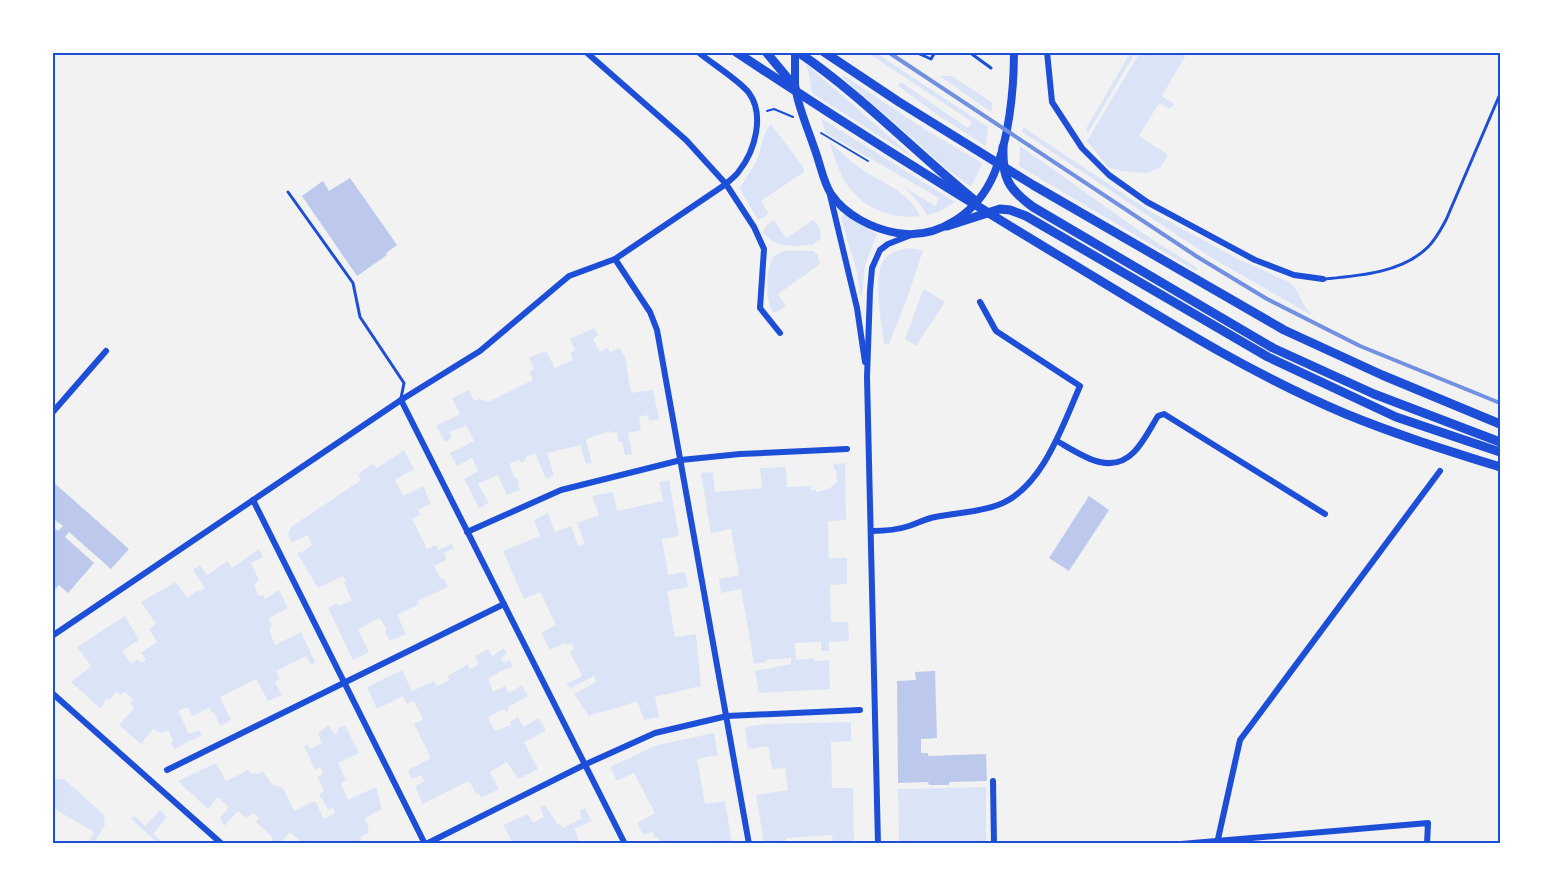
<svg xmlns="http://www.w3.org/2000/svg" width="1553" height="896" font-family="'IBM Plex Serif',serif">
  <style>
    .green { fill: #dbe4f7 }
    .building { fill: #bdc9ec }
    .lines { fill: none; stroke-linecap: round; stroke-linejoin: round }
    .path { stroke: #1d4ed8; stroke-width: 2 }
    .service { stroke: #1d4ed8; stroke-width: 3 }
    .minor { stroke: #1d4ed8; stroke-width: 6 }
    .tertiary { stroke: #1d4ed8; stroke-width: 8 }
    .primary { stroke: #1d4ed8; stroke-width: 9 }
    .rail { stroke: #7290e2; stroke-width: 4 }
    .neatline { fill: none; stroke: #1d4ed8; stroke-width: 2 }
  </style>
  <rect width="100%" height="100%" fill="#f2f2f2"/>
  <g class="green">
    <path d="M1140,52L1187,53L1162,96L1174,104L1170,109L1159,103L1139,136L1168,155L1160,168L1147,173L1122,171L1108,167L1087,141Z"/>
    <path d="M868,53H876L988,127L986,146L939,116L898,86L901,82L968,128L972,122Z"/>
    <path d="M1130,53H1135L1088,133L1086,129Z"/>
    <path d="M807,65L914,158L812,93Z"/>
    <path d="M843,75L926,130L982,163L971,187L946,168L842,77Z"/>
    <path d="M940,76H952L993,103L991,112Z"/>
    <path d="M821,118L955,202L939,212L927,215L918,201L904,187L935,206L939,198L826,133Z"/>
    <path d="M771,124L804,168V172L761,201L769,214L758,220L740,189C744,179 752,170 757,160C762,149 762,132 771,124Z"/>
    <path d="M1023,127L1148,210L1238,259L1289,282L1296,289L1305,307L1313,316L1212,258L1022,132Z"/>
    <path d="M829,142C841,152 853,164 866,172C887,185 909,193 920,216C889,220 858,206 843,178C837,167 834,154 829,142Z"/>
    <path d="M1020,146L1144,234L1197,268L1196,271L1019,166Z"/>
    <path d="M844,214L877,234L865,265L862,296L860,295L857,272L841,218Z"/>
    <path d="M774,220L786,238L813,220L819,226L821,238L812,245C793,246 777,249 763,233L766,226Z"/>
    <path d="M909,248L923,250L908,296L889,344H884C882,325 872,275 884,260C890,252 900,250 909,248Z"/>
    <path d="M784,251H813L818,255L820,264L778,294L786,306L777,312H773C765,303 766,270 772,260C774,255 779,253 784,251Z"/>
    <path d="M923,290H926L945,302L916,346L905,339Z"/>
    <path d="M594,328L598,335L593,339L600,352L608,348L610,352L619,348L625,356L631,393L653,390L659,419L649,421L648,415L639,417L641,430L628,433L632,454L625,455L622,442H619L617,432L611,433L610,431L586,439L592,463L586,464L580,445L547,453L554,476L546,479L535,453L526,457L523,463L518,460L509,464L515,478L519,480L518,484L520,490L507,495L498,475L478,484L489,503L479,508L464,479L478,471L472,458L457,466L450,453L474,441L466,425L450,432L452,438L445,442L436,426L460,414L452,398L469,390L474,401L479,399L488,402L533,380L529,372L534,369L529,358L546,351L555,368L573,360L570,353L575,350L570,339Z"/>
    <path d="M404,450L414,469L395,480L403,496L423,486L431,504L418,510L420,515L412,519L427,549L436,545L438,550L451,544L454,548L444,553L446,560L434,566L440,578L444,579L448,587L418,601L419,604L397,615L406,634L390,641L385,631L387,630L380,618L358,629L369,652L353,660L328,608L337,603L339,606L352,600L344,583L346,581L343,576L318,588L297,553L302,552L312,545L308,535L291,543L288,533L291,527L361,480L358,474L372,464L377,468Z"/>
    <path d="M845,463L846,520L828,521L829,558H847V584L830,585L831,622H848L849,641L829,642V651H821V642L795,643L796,660L814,658L815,661L829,660L830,689L759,693L755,671L791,664V658L766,660V662L754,664L741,589L721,593L719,579L739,575L731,529L711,533L701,473L713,472L715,492L762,488L760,468L786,467L787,487L811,486V490H816V492L829,489L837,482L836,470H834L833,464Z"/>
    <path d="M669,480L679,536L662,539L668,575L685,572L688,587L667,591L675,637L696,634L701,686L655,697L659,717L644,720L637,701C620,708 605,710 589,716L574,694L596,682L594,676L571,688L566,684L582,676L570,652L574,649L571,643L566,645L565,643L550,650L541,633L556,625L540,592L524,599L503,551L540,536L534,520L548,513L555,532L571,526L578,546L585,544L577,523L599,515L592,496L613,492L617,511L663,501L659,482Z"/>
    <path d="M259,549L263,557L251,563L259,580L254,585L259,596L263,595L265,599L279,590L288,608L269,618L272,625L269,630L275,645L301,632L315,662L311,665L306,656L276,671L280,679L275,682L282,695L268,701L256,679L220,697L231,720L220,726L214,712L212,713L209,708L192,716L188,707L178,711L189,734L199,730L202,735L174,749L171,743L173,741L168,730L161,733L153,729L141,744L119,725L134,708L130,703L133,699L125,692L121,695L116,692L109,700L106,698L101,709L71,682L91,666L77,647L125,616L139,640L122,651L131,664L138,659L141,663L146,659L141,653L157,642L149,629L156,624L141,602L176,582L187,598L198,590L200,592L205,588L193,570L200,565L207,575L227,561L232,568Z"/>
    <path d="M504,648L507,654L501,658L504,663L510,660L513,667L503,670L488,679L493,692L505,686L509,693L522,685L528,696L508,707L509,710L506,712L504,709L488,717L495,731L511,725L510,722L518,717L523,727L539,718L546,731L524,742L538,769L518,779L507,762L490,772L499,789L481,798L478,793L476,794L469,781L423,804L415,786L425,781L421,775L412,779L408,770L431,758L414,724L423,719L414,701L407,704L403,696L377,709L367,687L402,670L412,691L434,681L437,686L449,680L448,676L468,664L470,669L479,664L475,656L488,649L492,656Z"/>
    <path d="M851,722V741L831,742L832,788H853L854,843H833L832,835L786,838V843H764L756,795L788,790L785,768L772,769L768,746L748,749L745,727L765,724Z"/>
    <path d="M329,725L334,734L338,732L337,729L345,725L359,753L338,763L346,780L341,784L348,800L376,787L382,809L365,818L369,827L367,829L369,833L360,837L363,843H296L299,840L290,832L280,843H269L273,838L256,822L259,818L253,813L247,818L238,811L224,826L220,818L229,807L218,797L208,809L178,781L216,763L226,781L248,770L250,773L259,774L263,772L273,785L283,788L294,811L315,801L324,819L335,813L333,808L328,810L319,794L324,791L317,777L323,774L320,767L315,770L304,746L307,744L310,749L322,743L318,733Z"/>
    <path d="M714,733L718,755L697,759L705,804L725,801L732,843H658L660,842L658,837L655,838L652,832L643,835L637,823L655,813L634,773L617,781L610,767L657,745Z"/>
    <path d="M60,779H64L104,815L105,825L94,843H88L94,832L53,808V780Z"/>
    <path d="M986,787V843H899L898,789Z"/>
    <path d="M545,805L558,825L560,824L563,828L582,818L579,811L585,808L594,826L591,821L574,829L580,843H513L503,825L528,814L533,823L544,817L540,807Z"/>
    <path d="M160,810L167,817L153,834L164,843H158L131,819L134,816L145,826Z"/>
  </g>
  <g class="building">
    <path d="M350,178L397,245L386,253L387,255L357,276L302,196L323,181L329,191Z"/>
    <path d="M52,481L129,549L111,569L69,532L65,537L94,563L68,593L59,585L52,592V526L58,531L63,526L52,518Z"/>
    <path d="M1089,496L1109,510L1069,571L1049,558Z"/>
    <path d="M935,671L937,738L921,739V753H928V756L986,754L987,781L949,782V785H929L928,782L898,783L897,681L916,680L915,672Z"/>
  </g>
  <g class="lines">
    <g class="path">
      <path d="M767,111L774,109L793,117"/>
      <path d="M821,133L868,161"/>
    </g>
    <g class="service">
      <path d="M915,52L931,59L935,52"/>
      <path d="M969,52L991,68"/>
      <path d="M288,192L353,283L360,317L404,383L401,398"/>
      <path d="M1324,279C1358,276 1402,273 1428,247C1436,239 1441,229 1446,220L1500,94"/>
    </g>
    <g class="minor">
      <path d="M586,52L686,140L726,184L754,227L764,249L760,308L780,333"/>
      <path d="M1047,52L1052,102L1082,148L1109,175L1147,202L1255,260L1294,275L1323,279"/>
      <path d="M830,195L857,308L865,362"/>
      <path d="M615,259L650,312L657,330L749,844"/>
      <path d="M401,400L625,844"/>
      <path d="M52,413L106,351"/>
      <path d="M1057,441C1080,454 1110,477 1134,452C1144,442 1151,427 1158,416L1164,414L1325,514"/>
      <path d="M253,500L425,844"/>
      <path d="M872,531C884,531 897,530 909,526C918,523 925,519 935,517C954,513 980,512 998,505C1042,489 1063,425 1080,386L996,331L980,302"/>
      <path d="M467,532L561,490L681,460L740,454L847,449"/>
      <path d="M52,636L401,400L480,351L569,276L615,259L726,184C730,180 736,176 739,171C755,151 765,115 749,93C739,80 711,63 698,52"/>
      <path d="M52,693L222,844"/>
      <path d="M167,770L504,604"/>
      <path d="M993,781L994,844"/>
      <path d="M1218,839L1240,740L1440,471"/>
      <path d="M426,844L584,765L655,733L727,716L860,710"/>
      <path d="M878,844L867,377L870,291L872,268L880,250L888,244L911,235"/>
      <path d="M1181,844L1428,823L1427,844"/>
    </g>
    <path class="tertiary" d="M795,52V87L798,100C803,119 811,137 817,156C821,168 824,183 831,194C845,215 873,229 897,233C939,240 978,212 994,174C1009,140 1014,89 1014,52"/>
    <g class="primary">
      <path d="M736,52C843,123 951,191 1061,257C1154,313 1246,372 1346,414C1397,435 1449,451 1500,467"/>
      <path d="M766,52L795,87"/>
      <path d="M798,52C861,95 914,151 973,199"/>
      <path d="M824,52L899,102L1033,185L1284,330L1382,375L1500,424"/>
      <path d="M1003,147C1002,177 1008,189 1033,207L1273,348L1374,394L1500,442"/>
      <path d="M947,226L1000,209L1010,210L1026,216L1268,357L1396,417L1500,452"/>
    </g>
    <path class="rail" d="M888,52L1196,256L1267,299L1360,346L1500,403"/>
  </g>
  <rect width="1553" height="896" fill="none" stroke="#ffffff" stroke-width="108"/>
  <rect x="54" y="54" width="1445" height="788" class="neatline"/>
</svg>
